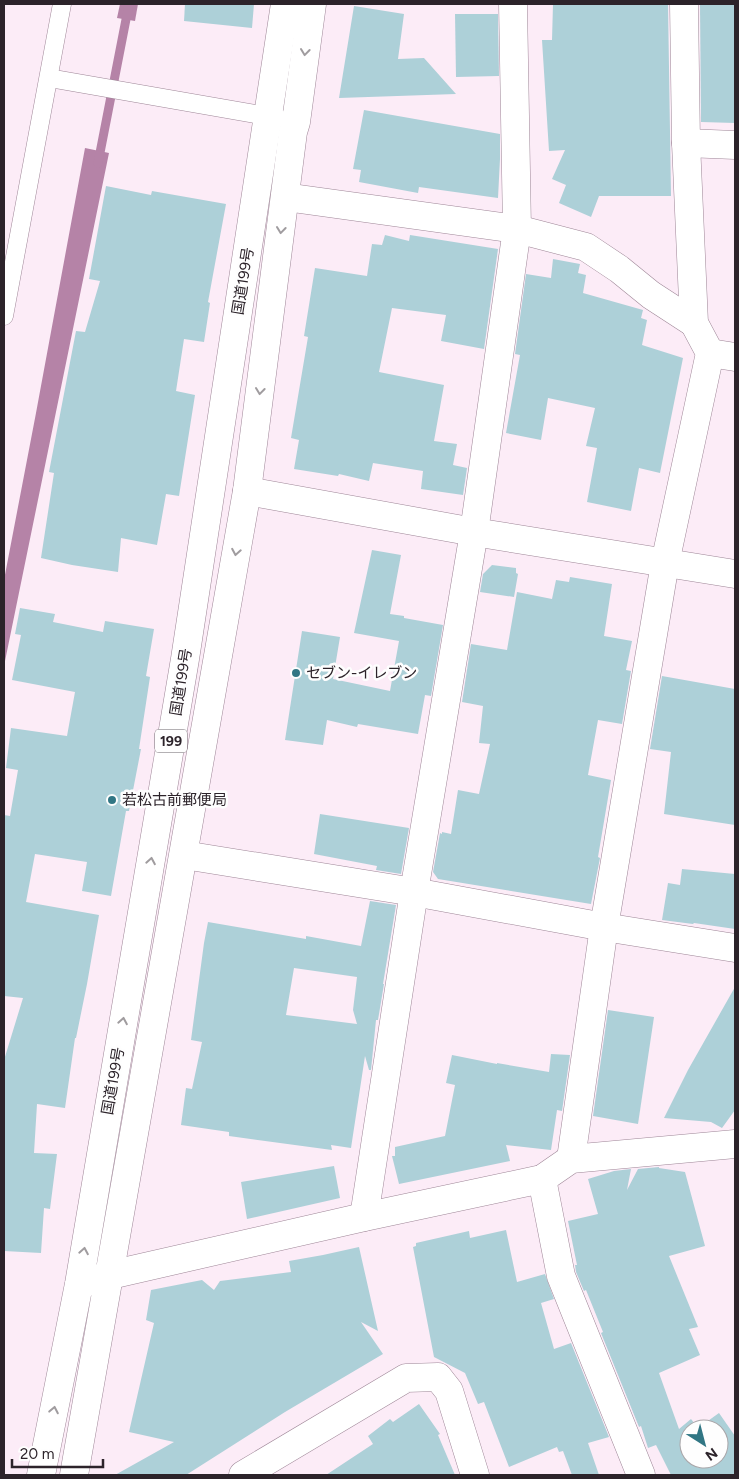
<svg xmlns="http://www.w3.org/2000/svg" width="739" height="1479" font-family="Figtree,'Noto Sans JP',sans-serif">
  <style>
    .water { fill: #b583a7 }
    .lines { fill: none; stroke-linecap: round; stroke-linejoin: round }
    .stream { stroke: #b583a7; stroke-width: 9 }
    .building { fill: #add0d8; fill-rule: evenodd }
    .lane-casing { stroke: #9e8697; stroke-width: 19 }
    .street-casing { stroke: #9e8697; stroke-width: 29 }
    .highway-casing { stroke: #9e8697; stroke-width: 29 }
    .lane { stroke: #fff; stroke-width: 18 }
    .street { stroke: #fff; stroke-width: 28 }
    .highway { stroke: #fff; stroke-width: 28 }
    .oneway { stroke: #a09c9f }
    .poi-dot { fill: #317684; stroke: #fefefe; stroke-width: 2 }
    .labels { text-anchor: middle; stroke-width: 5; stroke-linejoin: round; paint-order: stroke }
    .shield { fill: #fefefe; stroke: #6b656a; stroke-width: 1 }
    .shield-label { font-size: 14px; font-weight: bold; fill: #2c232a }
    .street-label { font-size: 15px; fill: #2c232a; stroke: #fefefe }
    .poi-label { font-size: 15px; fill: #2c232a; stroke: #fefefe; text-anchor: start }
  </style>
  <rect width="100%" height="100%" fill="#fcecf7"/>
  <g class="water">
    <path d="M120,4H138L135,21L117,18Z"/>
    <path d="M85,148L109,153L4,666V580L36,413Z"/>
  </g>
  <g class="lines">
    <path class="stream" d="M98,163L129,4"/>
  </g>
  <g class="building">
    <path d="M185,4H254L252,28L184,21Z"/>
    <path d="M553,4H668L671,196H599L591,217L559,203L566,185L552,179L565,150L549,151L542,40H552Z"/>
    <path d="M700,4H735V123L701,122Z"/>
    <path d="M354,6L404,14L398,59L424,58L456,94L339,98Z"/>
    <path d="M455,14H498L499,76L456,77Z"/>
    <path d="M364,110L500,134V159L498,198L419,187L418,193L359,182L361,170L353,169Z"/>
    <path d="M106,186L151,195L152,191L226,204L208,302L210,303L204,342L184,339L176,391L195,395L179,496L166,494L157,545L121,538L118,572L72,565L41,558L54,473L49,472L76,331L85,332L100,281L89,279Z"/>
    <path d="M385,235L409,241L410,235L498,249L484,349L441,341L446,315L392,308L379,372L444,385L434,441L457,444L453,465L467,468L463,495L421,489L423,471L373,463L369,481L339,474L338,476L294,469L299,440L291,438L308,337L304,336L315,268L367,276L372,244L382,245Z"/>
    <path d="M553,259L580,264L578,273L586,275L583,293L643,310L641,318L647,320L642,345L683,358L660,473L639,468L631,511L587,502L597,448L586,446L595,408L548,398L541,440L506,433L520,355L515,354L526,274L551,278Z"/>
    <path d="M372,550L401,555L390,614L404,616V618L443,625L431,696L425,695L418,734L358,724L357,727L327,720L323,745L285,740L302,631L340,637L333,679L390,691L399,641L354,633Z"/>
    <path d="M492,565L516,568V573L518,574L514,597L480,592L483,574Z"/>
    <path d="M570,577L612,584L604,636L632,641L626,670L631,671L622,724L598,720L588,775L611,780L598,857L600,858L591,904L438,879L433,872L440,833L442,834V832L451,834L458,790L479,794L490,744L479,743L483,706L462,702L471,644L507,650L517,592L552,599L556,580L569,582Z"/>
    <path d="M20,608L55,614L53,622L103,632L105,621L154,629L146,676L150,677L139,749H141L129,811H126L111,896L82,891L87,862L35,854L26,902L99,915L87,984L76,1038H75L65,1108L37,1104L34,1153L57,1154L50,1209L44,1208L41,1253L4,1251V1060L23,998L4,996V815L10,816L18,770L6,768L11,728L67,736L75,692L12,680L21,635L15,634Z"/>
    <path d="M662,676L735,689V825L664,814L671,752L650,749Z"/>
    <path d="M320,814L409,828L401,874L376,870L377,866L314,854Z"/>
    <path d="M682,869L735,874V929L694,923L693,924L662,920L668,883L680,885Z"/>
    <path d="M370,901L396,905L383,984H384L378,1020H376L371,1070H369L365,1056L351,1148L331,1145L332,1150L229,1136V1132L181,1125L186,1088L192,1089L202,1042L191,1040L204,943L208,922L306,939V936L361,946ZM294,968L357,977L353,1010L357,1024L286,1015Z"/>
    <path d="M735,987V1110L722,1128L711,1122L664,1118L688,1070Z"/>
    <path d="M608,1010L654,1017L638,1124L593,1116Z"/>
    <path d="M551,1054L570,1055L562,1111L557,1110L551,1150L506,1145L510,1161L399,1184L392,1156H395V1147L445,1136L455,1085L446,1083L452,1055L497,1064V1063L549,1072Z"/>
    <path d="M334,1166L340,1198L247,1219L241,1182Z"/>
    <path d="M659,1167V1168L685,1172L705,1246L669,1256L698,1327L689,1329L700,1355L659,1373L679,1429L691,1419L698,1428L719,1413L735,1436V1475H671L656,1445L648,1448L641,1426L639,1427L601,1333L603,1332L586,1290L584,1291L576,1272L575,1265H577L568,1221L598,1214L588,1179L614,1171L631,1169L627,1190L638,1169ZM689,1429H719V1459H689Z"/>
    <path d="M506,1230L517,1282L545,1274L554,1299L541,1303L554,1349L571,1343L609,1437L588,1443L599,1475H572L563,1451L559,1452L557,1447L509,1467L484,1402L478,1404L465,1373L434,1357L413,1247L416,1246V1243L469,1231L470,1238Z"/>
    <path d="M359,1247L378,1331L361,1322L383,1354L285,1412L186,1475H115L174,1442L129,1432L154,1323L146,1320L151,1290L202,1280L214,1290L220,1281L291,1272L289,1261L323,1255Z"/>
    <path d="M419,1404L440,1434L438,1435L455,1475H326L373,1444L368,1436L390,1419L393,1422Z"/>
  </g>
  <g class="lines">
    <g class="lane-casing">
      <g id="lane">
        <path d="M49,78L278,118"/>
        <path d="M4,316L62,4"/>
      </g>
    </g>
    <g class="street-casing">
      <g id="street">
        <path d="M686,143L735,145"/>
        <path d="M285,197L517,229L586,247L619,269L651,295L694,323"/>
        <path d="M710,353L735,357"/>
        <path d="M247,491L474,532L735,574"/>
        <path d="M184,855L414,892L604,927L735,948"/>
        <path d="M571,1159L604,927L665,563L710,353L694,323L686,143L684,4"/>
        <path d="M542,1179L561,1276L641,1475"/>
        <path d="M364,1217L414,892L474,532L517,229L513,4"/>
        <path d="M87,1282L110,1275L364,1217L542,1179L571,1159L735,1144"/>
        <path d="M243,1475L406,1378L438,1377L449,1391L475,1475"/>
      </g>
    </g>
    <g class="highway-casing">
      <g id="highway">
        <path d="M41,1475L79,1284L185,659L285,4"/>
        <path d="M74,1475L247,491L293,132L296,122L312,4"/>
      </g>
    </g>
    <use href="#lane" class="lane"/>
    <use href="#street" class="street"/>
    <use href="#highway" class="highway"/>
  </g>
  <defs><path id="oneway-chevron" d="M-2-3.5L2.5 0L-2 3.5" fill="none" stroke-width="1.6" stroke-linecap="round" stroke-linejoin="round" transform="scale(1.25)"/></defs>
  <g class="oneway">
    <use href="#oneway-chevron" transform="translate(305 52) rotate(97)"/>
    <use href="#oneway-chevron" transform="translate(281 230) rotate(97)"/>
    <use href="#oneway-chevron" transform="translate(260 391) rotate(97)"/>
    <use href="#oneway-chevron" transform="translate(236 552) rotate(100)"/>
    <use href="#oneway-chevron" transform="translate(151 861) rotate(-80)"/>
    <use href="#oneway-chevron" transform="translate(123 1021) rotate(-80)"/>
    <use href="#oneway-chevron" transform="translate(84 1251) rotate(-80)"/>
    <use href="#oneway-chevron" transform="translate(54 1410) rotate(-79)"/>
  </g>
  <g class="poi-dot">
    <circle cx="296" cy="673" r="5"/>
    <circle cx="112" cy="800" r="5"/>
  </g>
  <g class="labels">
    <rect class="shield" x="155" y="729.5" width="32" height="23" rx="4"/>
    <g class="shield-label">
      <text x="171" y="746">199</text>
    </g>
    <g class="street-label">
      <text transform="translate(243 281) rotate(-81)" y="5">国道199号</text>
      <text transform="translate(181 682) rotate(-81)" y="5">国道199号</text>
      <text transform="translate(113 1081) rotate(-80)" y="5">国道199号</text>
    </g>
    <g class="poi-label">
      <text x="306" y="678">セブン-イレブン</text>
      <text x="122" y="805">若松古前郵便局</text>
    </g>
  </g>
  <rect width="739" height="1479" fill="none" stroke="#2c232a" stroke-width="10"/>
  <g transform="translate(704 1444) rotate(144)"><circle r="24" fill="#fefefe" stroke="#aaa6a9"/>
  <path d="M0-4L9 19L0 12L-9 19Z" fill="#317684"/>
  <text y="-8" font-size="14" font-weight="bold" text-anchor="middle" fill="#2c232a">N</text>
  </g>
  <path d="M12 1459v8h91v-8" fill="none" stroke="#2c232a" stroke-width="2.5"/>
  <text x="20" y="1459" font-size="15" fill="#2c232a" stroke="#fefefe" stroke-width="4" paint-order="stroke">20 m</text>
</svg>
